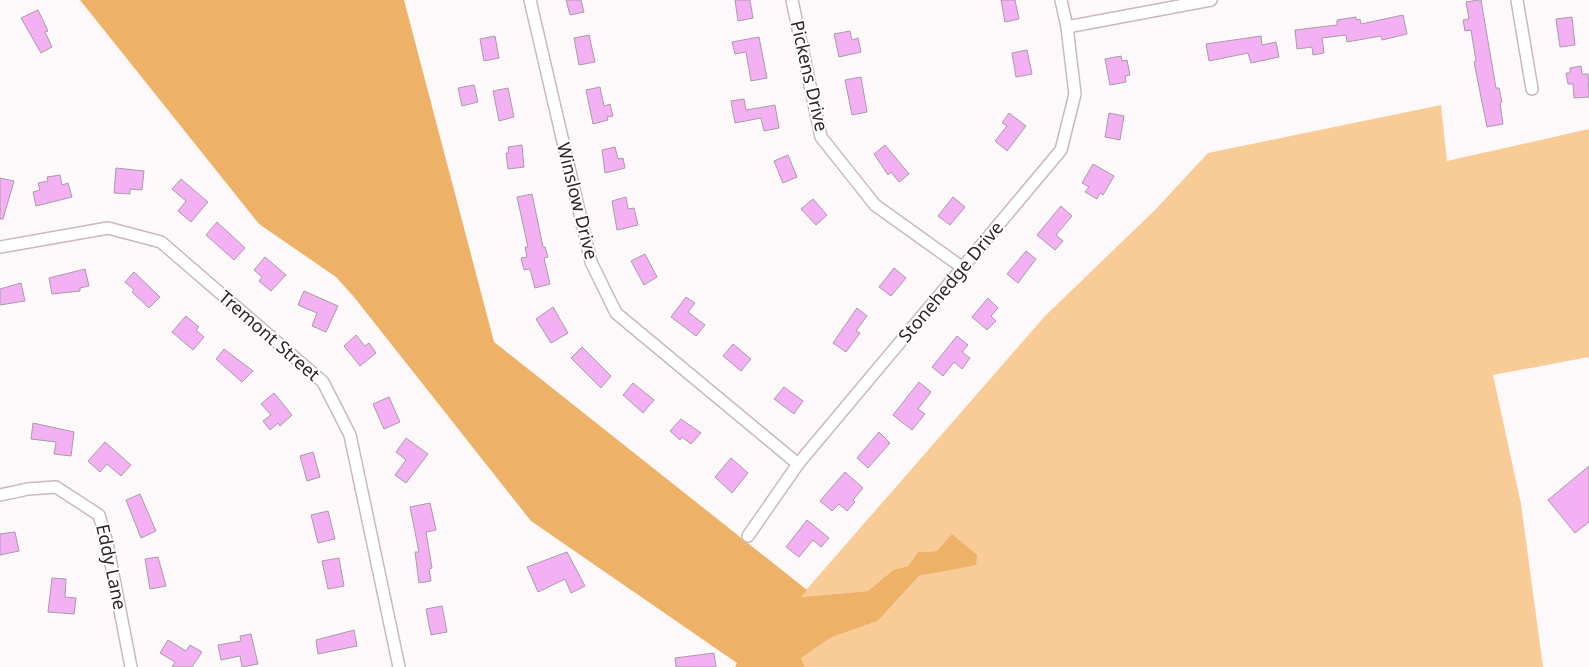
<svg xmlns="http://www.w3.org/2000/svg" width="1589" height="667" font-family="'Noto Sans',sans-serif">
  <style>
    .green { fill: #f9cb97 }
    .forest { fill: #eeb168 }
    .building { fill: #f3b0f2; stroke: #a99ba8 }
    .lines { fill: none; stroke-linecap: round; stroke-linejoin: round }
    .minor-casing { stroke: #ccb7bc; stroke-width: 14 }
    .minor { stroke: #fff; stroke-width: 11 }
    .labels { text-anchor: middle; stroke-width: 4; stroke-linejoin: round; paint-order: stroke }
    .street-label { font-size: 18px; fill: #2d2527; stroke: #fff }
  </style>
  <rect width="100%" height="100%" fill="#fdf9fa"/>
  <path class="green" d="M1441,105L1447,161L1589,129V357L1493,375L1521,504L1543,667H805L801,658L832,637L878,621L919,576L976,564L937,551L918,552L908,566L893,570L868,591L800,597L1045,316L1155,210L1208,153Z"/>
  <path class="forest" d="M80,0H404L494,342L807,590L801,597L868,591L893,570L908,566L918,552L937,551L952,534L977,555L976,565L919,576L878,621L832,637L801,658L805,667H735L737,663L531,521L354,297L336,277L259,224Z"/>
  <g class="building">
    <path d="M566,0H581L584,12L570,15Z"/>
    <path d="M735,0H750L753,18L738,21Z"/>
    <path d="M1001,0H1015L1019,19L1005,22Z"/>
    <path d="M1478,0H1481L1496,88H1499L1502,102L1500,103L1503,124L1487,127L1474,62L1476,61L1471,30L1465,31L1463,20L1469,19L1466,2Z"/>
    <path d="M38,10L48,31L45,32L52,47L41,53L21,18Z"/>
    <path d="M1403,15L1407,34L1382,40L1381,36L1347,42L1346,35L1322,38L1324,53L1313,55L1312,47L1297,49L1295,30L1337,25V20L1356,17V20L1360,19L1361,24Z"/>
    <path d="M1572,17L1575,45L1560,47L1556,19Z"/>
    <path d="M850,31L852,40L858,38L861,52L839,57L834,34Z"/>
    <path d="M589,35L595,62L579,65L574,38Z"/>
    <path d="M495,36L499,58L484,61L480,39Z"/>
    <path d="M1261,36L1262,45L1276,42L1279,57L1251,63L1248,53L1209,61L1206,44Z"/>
    <path d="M759,37L767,78L751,81L746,52L735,54L732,42Z"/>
    <path d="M1027,50L1032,74L1016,77L1012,53Z"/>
    <path d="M1121,56L1122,61L1127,60L1130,75L1125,76L1126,82L1110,85L1105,59Z"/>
    <path d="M1581,66L1582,74H1588L1589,97L1574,98L1573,84H1568L1566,73H1570V68Z"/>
    <path d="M861,77L867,112L852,115L845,80Z"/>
    <path d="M474,85L478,102L462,106L458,88Z"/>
    <path d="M600,87L604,106L610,104L613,116L607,117L608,120L593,124L586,90Z"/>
    <path d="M508,88L514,117L499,121L493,91Z"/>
    <path d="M744,99L746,110L775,105L779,128L764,131L761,118L735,123L731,101Z"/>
    <path d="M1009,113L1026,126L1007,151L995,141L1007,126L1002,123Z"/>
    <path d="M1109,113L1124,116L1120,140L1105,137Z"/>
    <path d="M522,145L524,167L508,169L506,153H509L508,147Z"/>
    <path d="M885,145L909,174L899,182L891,172L888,175L874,154Z"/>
    <path d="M615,147L618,159L623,158L625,168L605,173L602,150Z"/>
    <path d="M788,155L797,177L783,183L774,161Z"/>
    <path d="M1093,164L1114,176L1103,195L1100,193L1097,199L1085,192L1089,187L1082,183Z"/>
    <path d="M116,168L144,171L142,190L130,189V194L114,193Z"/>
    <path d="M60,175L62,185L68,183L72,197L36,206L33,192L40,190L38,183L48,181L47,177Z"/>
    <path d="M0,178L14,181L3,219H0Z"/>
    <path d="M181,179L208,202L191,222L178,211L186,201L172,189Z"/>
    <path d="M532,194L543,247H545L548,257L544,258L550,284L535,288L530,269L524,270L521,258L527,257L525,247H528L517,197Z"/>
    <path d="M626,197L628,209L634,208L638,225L617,230L612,201Z"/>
    <path d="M953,197L965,207L950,225L938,216Z"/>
    <path d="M813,199L827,215L816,225L801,209Z"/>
    <path d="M1061,206L1072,216L1056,235L1063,241L1055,250L1037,235Z"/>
    <path d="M217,222L245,248L234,260L206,235Z"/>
    <path d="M1026,251L1036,259L1018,283L1007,274Z"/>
    <path d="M645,254L657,277L644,285L631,261Z"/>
    <path d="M265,257L286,275L271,291L259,281L262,277L254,270Z"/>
    <path d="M894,268L906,278L891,296L879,287Z"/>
    <path d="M85,269L89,286L80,288V291L52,294L49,278Z"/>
    <path d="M134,272L160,297L149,308L132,292L134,290L125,282Z"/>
    <path d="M21,283L25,301L0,305V289Z"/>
    <path d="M304,291L338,306L326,332L312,326L317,313L298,305Z"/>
    <path d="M686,297L695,303L688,312L705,325L696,336L671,317Z"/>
    <path d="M988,298L998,308L991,316L996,321L987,330L972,317Z"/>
    <path d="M553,307L568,333L551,343L536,319Z"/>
    <path d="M857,308L867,316L856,331L860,333L846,352L833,343Z"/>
    <path d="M186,316L199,327L196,330L204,337L193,350L172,332Z"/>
    <path d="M356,335L365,346L369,343L376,353L360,366L344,346Z"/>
    <path d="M957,336L968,345L962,352L970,358L962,369L954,362L943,376L932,367Z"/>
    <path d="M733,344L751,359L741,371L723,356Z"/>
    <path d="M582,347L611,376L601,388L571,358Z"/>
    <path d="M224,349L253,371L242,382L216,359Z"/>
    <path d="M919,382L931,392L918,409L925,414L912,430L893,415Z"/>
    <path d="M633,383L654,400L643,413L623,395Z"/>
    <path d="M784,387L803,401L794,414L774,399Z"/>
    <path d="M274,393L292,415L280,426L278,423L270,430L263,421L271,415L261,404Z"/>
    <path d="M389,397L400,422L384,429L373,404Z"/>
    <path d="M681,419L701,433L691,444L682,437L680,440L670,431Z"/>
    <path d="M33,423L74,432L71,456L54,454L56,442L31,439Z"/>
    <path d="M879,432L890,443L868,468L857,458Z"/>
    <path d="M406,438L428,454L406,483L395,475L406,460L396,452Z"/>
    <path d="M105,442L131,465L121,476L107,464L100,472L88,461Z"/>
    <path d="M313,452L320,477L307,481L300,456Z"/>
    <path d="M731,458L748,473L732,493L715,477Z"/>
    <path d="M1589,466V522L1575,533L1548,500Z"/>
    <path d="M845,472L863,488L853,500L855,502L847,511L839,504L832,511L820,501Z"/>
    <path d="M140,494L156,531L141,538L126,500Z"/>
    <path d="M430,503L436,530L426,532L432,568L429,569L431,581L419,583L415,552H419L410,507Z"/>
    <path d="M328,511L335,539L318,543L311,515Z"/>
    <path d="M807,520L829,538L821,547L813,540L799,557L786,547Z"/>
    <path d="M15,532L19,551L0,555V534Z"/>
    <path d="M567,552L585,586L571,593L565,579L538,592L527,567Z"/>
    <path d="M158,557L166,586L150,589L145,559Z"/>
    <path d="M339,558L344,586L328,589L322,561Z"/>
    <path d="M52,578L66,579L65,597L76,598L74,614L48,612Z"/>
    <path d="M442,606L447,632L431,635L426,609Z"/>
    <path d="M354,630L357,646L318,654L316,640Z"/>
    <path d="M251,634L258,664L242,667L240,656L221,660L218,645L241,641L240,636Z"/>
    <path d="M168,640L186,651L190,645L202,652L192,667H172L175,662L160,653Z"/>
    <path d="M714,653L716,667H676L675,658Z"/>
  </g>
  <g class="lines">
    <g class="minor-casing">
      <g id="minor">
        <path d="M530,0L591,262L616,313L798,464"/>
        <path d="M792,0L821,137L875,205L963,268"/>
        <path d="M1517,0L1532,89"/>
        <path d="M1067,27L1211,0"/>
        <path d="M0,247L108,228L161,242L323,382L350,435L399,667"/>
        <path d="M0,495L28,489L56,487L99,515L107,543L131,667"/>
        <path d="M748,536L798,464L1061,150L1075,94L1067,27L1061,0"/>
      </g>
    </g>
    <use href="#minor" class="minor"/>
  </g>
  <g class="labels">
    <g class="street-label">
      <text transform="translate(809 76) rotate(77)" y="6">Pickens Drive</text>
      <text transform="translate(577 201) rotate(76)" y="6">Winslow Drive</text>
      <text transform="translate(951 282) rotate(-50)" y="6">Stonehedge Drive</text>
      <text transform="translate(269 336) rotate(41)" y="6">Tremont Street</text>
      <text transform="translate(111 567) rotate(78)" y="6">Eddy Lane</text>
    </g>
  </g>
</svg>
